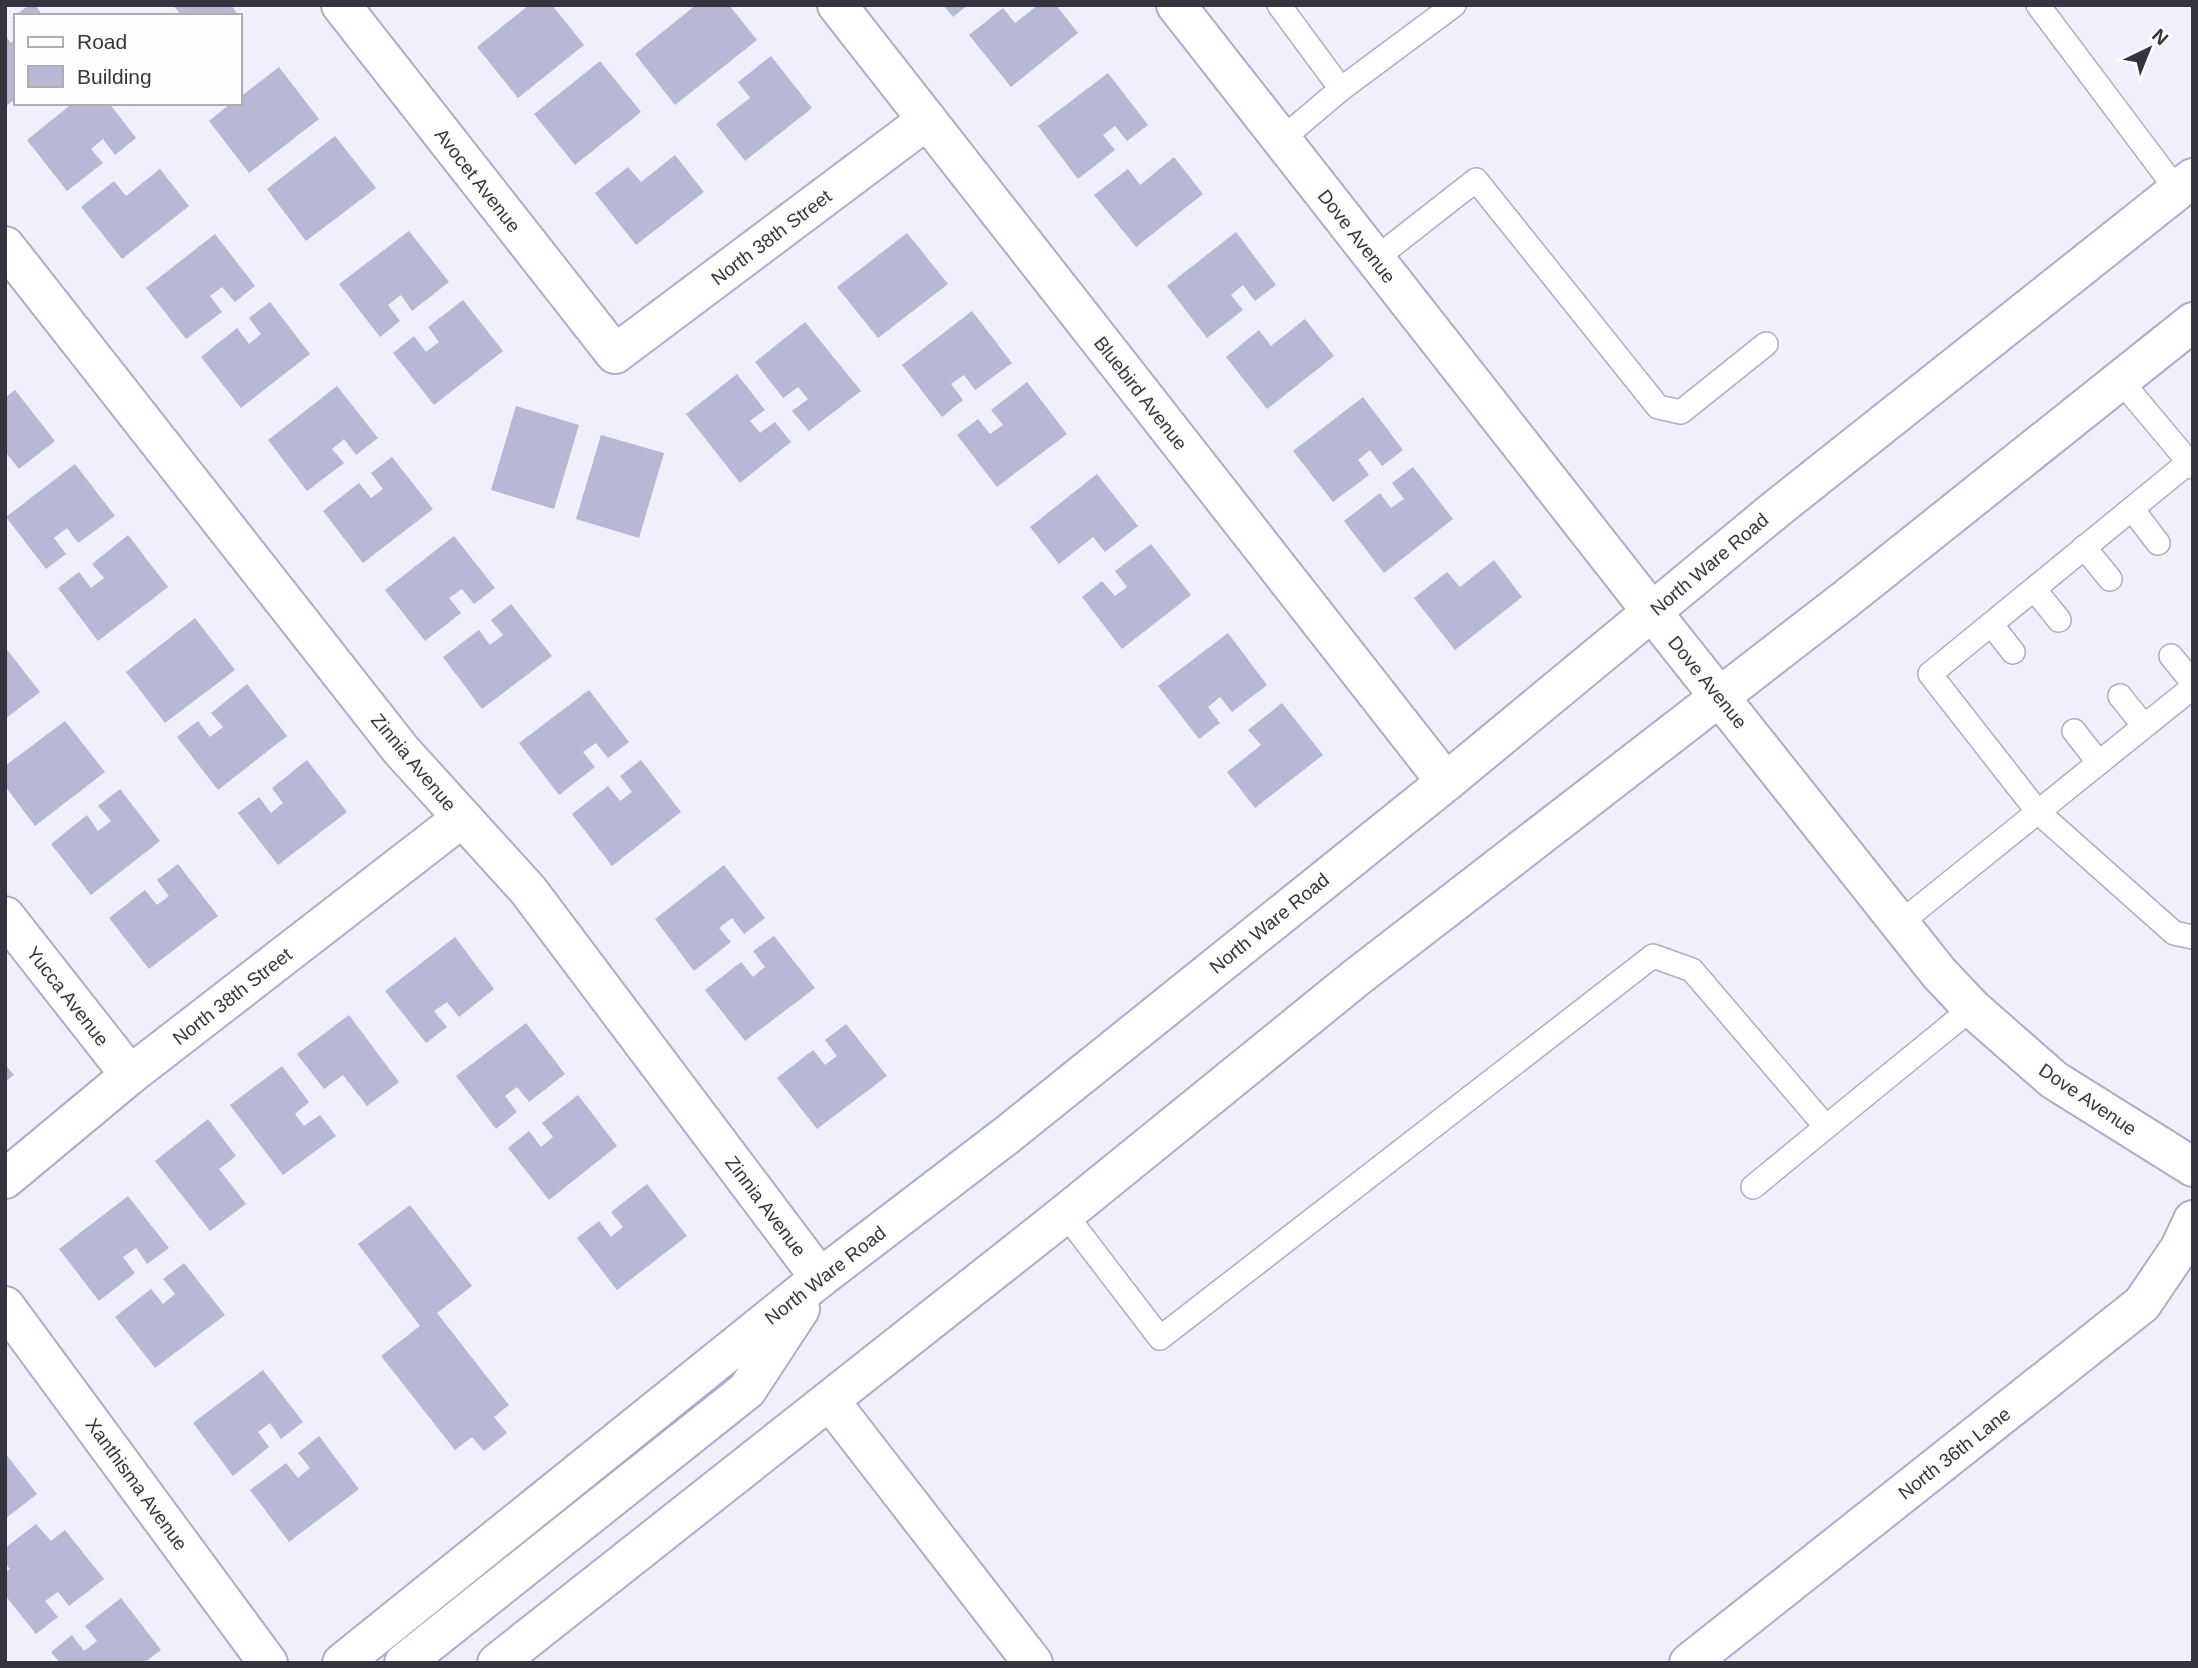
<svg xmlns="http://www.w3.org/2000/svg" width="2198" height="1668" font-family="Arial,sans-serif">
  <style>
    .building { fill: #b6b8d5 }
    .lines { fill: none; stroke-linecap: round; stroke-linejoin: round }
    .service-casing { stroke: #abadc9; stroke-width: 26 }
    .minor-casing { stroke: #abadc9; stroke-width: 42 }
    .tertiary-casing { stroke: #abadc9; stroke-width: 42 }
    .secondary-casing { stroke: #abadc9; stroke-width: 42 }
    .service { stroke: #fff; stroke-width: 23 }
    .minor { stroke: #fff; stroke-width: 38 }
    .tertiary { stroke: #fff; stroke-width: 38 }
    .secondary { stroke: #fff; stroke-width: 38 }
    .labels { text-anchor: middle; stroke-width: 6; stroke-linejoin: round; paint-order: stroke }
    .street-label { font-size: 19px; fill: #343541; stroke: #fefefe }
  </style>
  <rect width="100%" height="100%" fill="#eff0fc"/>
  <g class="building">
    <path d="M29,5H35L43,16H16V24L12,18Z"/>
    <path d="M173,5H231L239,16H182Z"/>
    <path d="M529,5H552L584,45L518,98L477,47Z"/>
    <path d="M696,5H729L757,40L675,105L635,54Z"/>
    <path d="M943,5H968L953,17Z"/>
    <path d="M1038,5H1056L1078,33L1011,87L969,35L1003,8L1015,23Z"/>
    <path d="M5,35L11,43L16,40V98L5,107Z"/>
    <path d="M771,56L812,108L745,161L716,124L750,98L738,82Z"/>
    <path d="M600,61L641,112L575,165L534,114Z"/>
    <path d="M279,67L319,119L249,173L209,121L231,103H240V97Z"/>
    <path d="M1108,73L1148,125L1127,141L1115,126L1103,135L1115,150L1078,179L1038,126Z"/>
    <path d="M73,103H109L136,138L115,155L103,139L91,149L103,163L67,191L27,140Z"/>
    <path d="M335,136L376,188L306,241L267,189Z"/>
    <path d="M675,155L704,192L636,245L595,193L628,167L641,182Z"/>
    <path d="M1174,157L1203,194L1136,247L1094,195L1128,169L1140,185Z"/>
    <path d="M160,169L189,206L122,259L81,207L114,181L126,196Z"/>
    <path d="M409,231L449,282L412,311L401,295L388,305L400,321L380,337L339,284Z"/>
    <path d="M1236,232L1276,285L1255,301L1243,285L1231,295L1243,310L1207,338L1167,286Z"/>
    <path d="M907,233L948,284L878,338L837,287Z"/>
    <path d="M215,234L255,286L235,302L222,287L210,296L222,312L186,339L146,288Z"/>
    <path d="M463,300L503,351L434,405L393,353L414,336L426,352L439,342L428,327Z"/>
    <path d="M270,302L310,354L241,408L201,357L237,328L249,344L261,334L249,318Z"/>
    <path d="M972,311L1012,363L975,390L964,375L951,384L963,400L942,417L902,365Z"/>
    <path d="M1305,319L1334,356L1267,409L1226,357L1259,330L1271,346Z"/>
    <path d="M805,322L861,391L809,431L792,411L808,399L798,387L783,398L755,362Z"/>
    <path d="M737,374L765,410L750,421L760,433L775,422L791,442L740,483L686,414Z"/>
    <path d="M1027,382L1067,434L997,487L957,435L978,419L990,434L1003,425L991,410Z"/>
    <path d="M337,386L378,438L356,455L344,439L332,449L344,463L307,491L268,440Z"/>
    <path d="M15,390L55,441L19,469L7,454L5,456V398Z"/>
    <path d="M1363,397L1403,450L1382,466L1370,450L1358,460L1369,475L1333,502L1293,451Z"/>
    <path d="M516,406L579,425L554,509L491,490Z"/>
    <path d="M601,435L664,453L639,538L576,519Z"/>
    <path d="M392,457L433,509L363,563L323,511L359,483L371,498L383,489L371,473Z"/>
    <path d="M75,464L115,516L78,543L67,528L54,538L66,554L46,569L6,517Z"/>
    <path d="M1413,467L1453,519L1384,573L1344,521L1380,493L1391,508L1404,499L1392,483Z"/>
    <path d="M1097,474L1138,526L1105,552L1093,537L1059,564L1030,527Z"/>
    <path d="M128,535L168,587L98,641L58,588L79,572L91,588L104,578L92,564Z"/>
    <path d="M454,536L495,588L474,604L462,589L449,598L461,613L425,641L385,590Z"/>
    <path d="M1151,544L1191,595L1122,649L1082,597L1102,581L1115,596L1127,587L1115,571Z"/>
    <path d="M1494,560L1522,597L1455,650L1414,598L1447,572L1460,587Z"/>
    <path d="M511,604L552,656L482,709L443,657L479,630L490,645L503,635L491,620Z"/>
    <path d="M195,618L235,670L165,723L126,672Z"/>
    <path d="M1228,633L1267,685L1232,712L1220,697L1208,707L1220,723L1199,739L1158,686Z"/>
    <path d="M5,647L40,692L5,719Z"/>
    <path d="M247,684L287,736L218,790L177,737L198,721L210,737L223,727L211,713Z"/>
    <path d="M589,690L629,742L608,758L596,743L583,752L595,767L559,795L519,743Z"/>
    <path d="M1282,703L1323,755L1255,808L1227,772L1261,745L1248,730Z"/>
    <path d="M65,721L105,772L35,826L5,786V766Z"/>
    <path d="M307,760L347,812L278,865L238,813L259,797L271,813L283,803L272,788Z"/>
    <path d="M641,760L681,812L612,866L572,814L608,786L620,801L632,792L620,776Z"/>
    <path d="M120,789L160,841L91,895L51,844L87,815L98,831L111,821L98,806Z"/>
    <path d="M178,864L218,916L149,969L109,918L145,890L157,905L169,896L157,880Z"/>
    <path d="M724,865L765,918L744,934L732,918L719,928L731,942L694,971L655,919Z"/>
    <path d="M774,936L815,988L745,1041L705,990L741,962L753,977L765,967L753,951Z"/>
    <path d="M455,937L494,989L459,1017L447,1002L434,1011L447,1027L426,1043L385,991Z"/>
    <path d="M349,1015L399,1082L367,1106L343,1075L324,1089L297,1054Z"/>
    <path d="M526,1023L565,1074L529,1102L517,1087L505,1096L517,1112L496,1129L456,1076Z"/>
    <path d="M846,1024L887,1076L817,1129L777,1078L813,1050L825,1065L837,1056L825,1040Z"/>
    <path d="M5,1064L14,1075L5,1082Z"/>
    <path d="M282,1066L309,1102L295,1114L304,1126L320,1115L336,1136L283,1175L230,1105Z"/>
    <path d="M578,1095L617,1146L549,1200L508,1148L529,1131L541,1147L553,1137L542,1123Z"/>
    <path d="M208,1119L236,1156L219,1169L246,1204L210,1231L155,1161Z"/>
    <path d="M647,1184L687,1236L617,1290L577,1238L599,1221L611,1237L623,1227L611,1212Z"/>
    <path d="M128,1196L169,1248L147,1264L136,1248L123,1257L135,1273L99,1301L59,1249Z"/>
    <path d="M410,1205L472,1286L437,1313L509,1405L494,1417L507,1433L484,1451L472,1437L455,1450L381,1356L420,1326L358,1244Z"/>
    <path d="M184,1263L225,1315L155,1368L115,1317L151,1289L163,1304L175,1294L163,1279Z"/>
    <path d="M263,1370L303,1422L281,1439L270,1423L258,1432L269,1447L233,1476L193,1423Z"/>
    <path d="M319,1436L359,1489L289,1542L250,1490L286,1463L298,1478L310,1468L298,1453Z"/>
    <path d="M5,1453L37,1494L5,1519Z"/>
    <path d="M36,1524L51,1541L65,1530L104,1579L69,1606L58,1592L45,1601L58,1617L36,1634L5,1595V1572L10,1569L5,1563V1548Z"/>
    <path d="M121,1598L161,1650L144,1663H60L51,1652L72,1635L84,1651L97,1641L85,1626Z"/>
  </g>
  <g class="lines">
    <g class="service-casing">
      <g id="service">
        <path d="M1279,5L1341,89"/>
        <path d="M2038,5L2177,190"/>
        <path d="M1282,139L1341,89L1454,5"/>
        <path d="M1375,259L1476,180L1658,407L1681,412L1766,344"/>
        <path d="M2121,381L2193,467"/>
        <path d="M2189,462L1930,674L2038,812L2174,933L2193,937"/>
        <path d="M2132,509L2158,543"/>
        <path d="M2084,547L2110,579"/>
        <path d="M2034,589L2059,620"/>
        <path d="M1991,624L2013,652"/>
        <path d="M2171,656L2193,683"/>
        <path d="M2120,696L2144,726"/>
        <path d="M2074,731L2099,763"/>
        <path d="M1900,923L2193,687"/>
        <path d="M1753,1187L1826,1127"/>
        <path d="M1065,1214L1160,1338L1653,956L1692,970L1826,1127L1972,1008"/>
      </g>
    </g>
    <g class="minor-casing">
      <g id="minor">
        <path d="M341,5L615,354L927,120"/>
        <path d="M837,5L1446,782"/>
        <path d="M5,246L401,750L528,890L820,1278"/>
        <path d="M5,916L130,1075"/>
        <path d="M5,1179L130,1075L462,818"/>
        <path d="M5,1306L268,1663"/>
        <path d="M830,1401L1033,1663"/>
        <path d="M1689,1663L2142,1304L2180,1248L2193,1220"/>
      </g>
    </g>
    <g class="tertiary-casing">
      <path id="tertiary" d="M1176,5L1652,612"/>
    </g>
    <g class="secondary-casing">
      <g id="secondary">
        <path d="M1652,612L1939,973L1972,1008L2054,1080L2193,1167"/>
        <path d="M342,1663L820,1278L1007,1135L1446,782L1775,510L2193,178"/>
        <path d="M404,1663L747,1390L800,1309"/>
        <path d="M497,1663L1065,1214L1357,977L1846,599L2193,322"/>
      </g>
    </g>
    <use href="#service" class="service"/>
    <use href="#minor" class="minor"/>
    <use href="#tertiary" class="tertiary"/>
    <use href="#secondary" class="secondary"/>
  </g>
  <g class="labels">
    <g class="street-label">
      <text transform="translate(478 180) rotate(52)" y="7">Avocet Avenue</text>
      <text transform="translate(1357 236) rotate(52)" y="7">Dove Avenue</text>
      <text transform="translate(771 237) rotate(-37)" y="7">North 38th Street</text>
      <text transform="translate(1141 393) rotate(52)" y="7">Bluebird Avenue</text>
      <text transform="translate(1709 564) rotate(-40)" y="7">North Ware Road</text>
      <text transform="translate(1708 682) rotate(51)" y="7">Dove Avenue</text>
      <text transform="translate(414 762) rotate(50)" y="7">Zinnia Avenue</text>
      <text transform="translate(1269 923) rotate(-39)" y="7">North Ware Road</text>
      <text transform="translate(68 996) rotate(52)" y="7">Yucca Avenue</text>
      <text transform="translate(232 996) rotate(-38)" y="7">North 38th Street</text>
      <text transform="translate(2088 1099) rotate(34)" y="7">Dove Avenue</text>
      <text transform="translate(766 1206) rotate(53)" y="7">Zinnia Avenue</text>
      <text transform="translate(825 1275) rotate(-38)" y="7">North Ware Road</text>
      <text transform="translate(1954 1453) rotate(-38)" y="7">North 36th Lane</text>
      <text transform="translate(137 1484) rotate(54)" y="7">Xanthisma Avenue</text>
    </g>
  </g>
  <rect width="2198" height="1668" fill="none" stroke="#343541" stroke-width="14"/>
  <rect x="14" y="14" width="228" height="91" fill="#fefefe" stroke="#adaeb2" stroke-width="2"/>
  <rect x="28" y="37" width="35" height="10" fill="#ffffff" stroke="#adaeb2" stroke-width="2"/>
  <text x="77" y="49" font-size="21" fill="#343541">Road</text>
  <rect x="28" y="66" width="35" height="21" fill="#b6b8d5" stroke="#adaeb2" stroke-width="2"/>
  <text x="77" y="84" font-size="21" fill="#343541">Building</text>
  <g transform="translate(2149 49) rotate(43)" stroke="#fefefe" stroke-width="5" paint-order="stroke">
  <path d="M0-5L12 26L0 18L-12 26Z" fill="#343541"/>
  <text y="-10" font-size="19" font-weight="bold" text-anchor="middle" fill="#343541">N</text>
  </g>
</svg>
